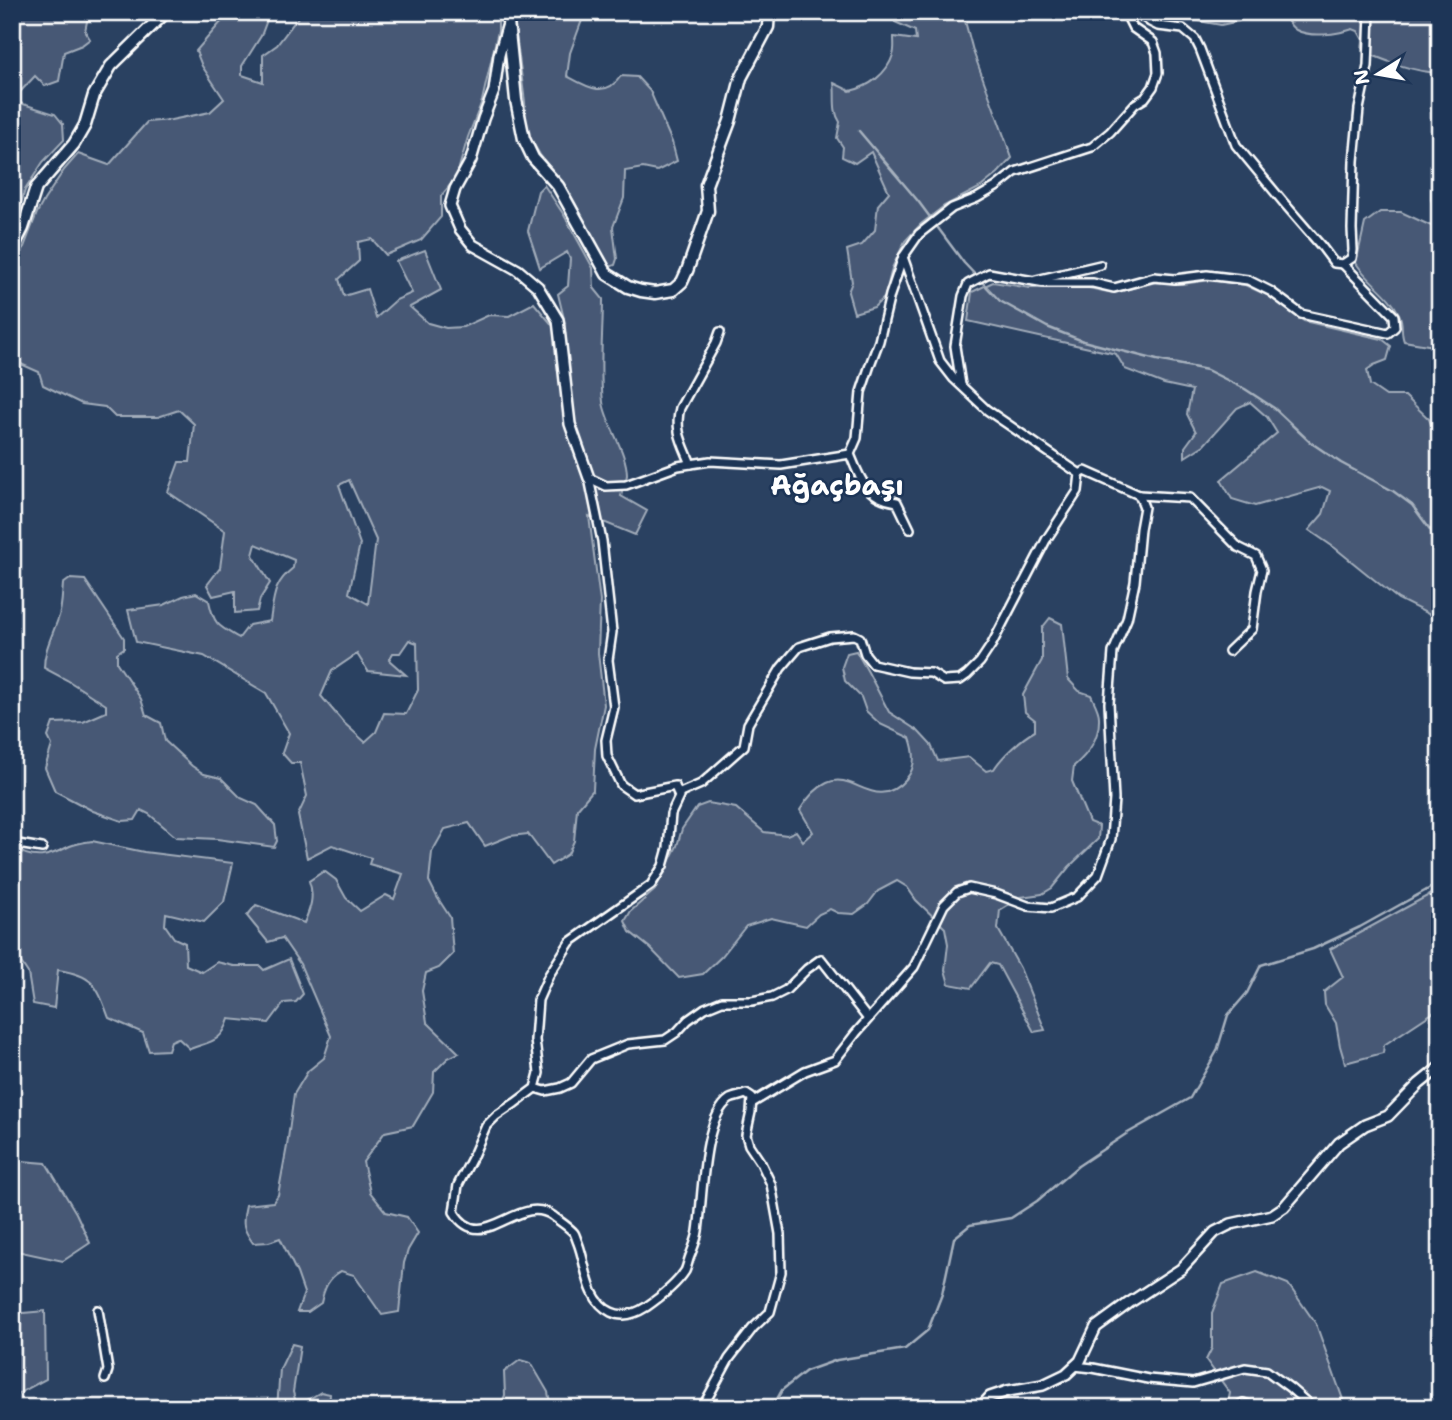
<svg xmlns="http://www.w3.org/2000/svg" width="1452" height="1420" font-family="'Shantell Sans',sans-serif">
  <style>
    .green { fill: #465975; stroke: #a2acba; stroke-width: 2; fill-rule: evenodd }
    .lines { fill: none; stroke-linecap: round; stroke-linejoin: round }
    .stream { stroke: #a7b1be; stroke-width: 2.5 }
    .minor-casing { stroke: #fff; stroke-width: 12 }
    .tertiary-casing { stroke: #fff; stroke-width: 14 }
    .secondary-casing { stroke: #fff; stroke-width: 15 }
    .minor { stroke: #1d3557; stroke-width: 7 }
    .tertiary { stroke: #1d3557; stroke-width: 9 }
    .secondary { stroke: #1d3557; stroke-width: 10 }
    .labels { text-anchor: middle; stroke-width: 5; stroke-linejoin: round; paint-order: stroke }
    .quarter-label { font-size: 28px; font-weight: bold; fill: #fff; stroke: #1d3557 }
  </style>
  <rect width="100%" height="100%" fill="#2a4161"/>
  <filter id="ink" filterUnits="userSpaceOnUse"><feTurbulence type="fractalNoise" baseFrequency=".0143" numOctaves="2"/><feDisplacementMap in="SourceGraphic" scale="14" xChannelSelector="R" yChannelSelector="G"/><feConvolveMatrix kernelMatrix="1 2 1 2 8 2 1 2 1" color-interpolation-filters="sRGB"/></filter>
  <g filter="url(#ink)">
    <g class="green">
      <path d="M12,12H89L85,31L90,39L82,45L64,52L59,81L45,86L35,76L20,92V103L55,114L63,124L64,140L43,162L25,190L12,233Z"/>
      <path d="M226,12H270L261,36L242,66V75L263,82V55L277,45L302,12H498V31L482,101L468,137L456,178L441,196V217L421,240L386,255L372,239L358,242L359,261L339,279L344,296L367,289L376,318L396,300L412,293L396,261L425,250L441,290L410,307L428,323L446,328L463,327L489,315L509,316L534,303L553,326L565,323L558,294L568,286L570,259L567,252L540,268L528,231L538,191L544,185L564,215L593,268L594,288L603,299C603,333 599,368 603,402C606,424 627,451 627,475C626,481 623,489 621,496L647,511L635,535L589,516L600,601L598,653L604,705L595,749L593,790L577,809L574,841L568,854L551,865L528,834L510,836L485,846L469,823L445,829L432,852L429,881L437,897L450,917L453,954L439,968L426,973L422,991L427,1022L459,1053L448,1058L434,1072L433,1092L413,1126L385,1132L363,1162L370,1192L386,1212L407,1217L418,1233L408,1250L404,1263L399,1312L382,1315L354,1275L341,1271C328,1278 324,1289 321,1303L308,1312H297L304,1293L297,1273L280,1238L269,1242L253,1243C242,1228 242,1223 246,1205L273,1202L278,1195L287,1146L294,1094L308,1071L324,1058L331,1036L300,964L282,938L268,942L247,916L256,905L304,923C310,909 315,897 309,881L324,871L336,880L346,898L360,911L386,895L394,899L403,874L369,864L371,858L332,845L307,858L298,815L307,796L300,763H291L282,753L289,733L266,693L204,656L136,642L128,610L164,605L183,596L196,593L209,601C214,625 218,626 239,638L249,625L270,621C274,597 273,584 293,568L294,560L256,544L253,555L270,583L260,599L257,611L235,613V591L213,596L207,585L220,568L225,531L168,492L179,462H190L194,424L179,410L158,417H115L105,407L82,404L43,385L39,372L12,360V339L15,336L12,329V261L24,247L37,213L44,200L64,170L78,154L109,165L147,122L171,120L210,112L224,99L202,66L196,51L222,21ZM349,480L376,540L368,604L349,593L360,544L339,485ZM409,640L417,643L418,690L406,714L384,713L376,732L365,742L343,722L321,696L332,671L357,654L368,671L406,675L389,660L393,653H400Z"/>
      <path d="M513,12H585L570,53L567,76C587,87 605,99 621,76L637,77L650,91L672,142L677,161L657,171L643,168L625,171L624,198L613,227L617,259L615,265L609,267L568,190L540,155L526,131L525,102Z"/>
      <path d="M891,12H966L965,21L973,51L1012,158L998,173L981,187L944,206L921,224L905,241L892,268L885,297L874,307L854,313L848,292L852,282L847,250L862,245L875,230L878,205L889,192L871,152L855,163L842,157L843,147L837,138L840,122C832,110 836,97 834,83L850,91C869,87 887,74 893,55C895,50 894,43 894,37L916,40L915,31L895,22Z"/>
      <path d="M1148,12H1248L1239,21L1221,25Z"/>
      <path d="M1281,12H1440V73C1413,72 1386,61 1362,51L1363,40L1358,31L1353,29C1338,34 1311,38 1296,30C1290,27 1286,18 1281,12Z"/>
      <path d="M1440,134V214L1435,212L1431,199L1432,155Z"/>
      <path d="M1380,212H1401L1440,230V347L1404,341C1400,332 1404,323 1399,314C1390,294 1368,282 1356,263L1365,223Z"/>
      <path d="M1210,280L1245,285L1271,297L1304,321L1382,339L1391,346L1387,360L1374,365L1367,370L1370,385L1386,396H1405L1429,419L1436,438L1440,440V620L1398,599L1335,548L1309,530L1323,514L1330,491L1322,487L1255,506L1232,499L1221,480L1277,433L1267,417L1250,402L1237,408L1204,445L1185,457V447L1196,432L1187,414L1192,390L1164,384L1125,369L1116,354L968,321L972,292L993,282L1030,288H1089L1113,293L1156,282L1182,284Z"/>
      <path d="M70,579L85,580L124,638V648L117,653V663L141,699L146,715L161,723L165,741L192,766L204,774L221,778L241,798L257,805L275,825L277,841L274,847L217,839L176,837L149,814L141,810L135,820L122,821L93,811L55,791L45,768L52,745L48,737L53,723L83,722L106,712V705L67,680L44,668C44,650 52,636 58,619C62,609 62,595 63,584Z"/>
      <path d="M1050,618L1062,624L1068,679L1079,691L1091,695C1094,702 1099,710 1099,717C1100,738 1089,753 1074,766L1072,781L1089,822L1099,826L1098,839L1069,867L1052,888L1042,894L1021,897L1000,910L998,929L1020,968L1045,1030L1034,1032L998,965L990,963L971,988L949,984L945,970L948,944L945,928L916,900L907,887L897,881L878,891L868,904L854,914L838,913L830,909L819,914L806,926L771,918L746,926L722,956L703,974L679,978L650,948L630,932L625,921L631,911L655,890L677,846L682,829L697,807L708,803L736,808L764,832L787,835L796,831L803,841L813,832L800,810C806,800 816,788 827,783C854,770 875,814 906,779C917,767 915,752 910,738L880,724L866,711L861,697L845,681L842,667L847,653L856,651L868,672L889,712L918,731L931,745L938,761L969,757L986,771L994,769C1002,756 1022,738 1035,731V720L1025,712L1023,695L1042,660V628Z"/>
      <path d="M92,841L144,852L233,863L224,902L204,922L166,913L165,925L174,938L185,943L186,965L202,972L217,962L234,966H260L264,970L289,959L303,994L296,1002L284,1003L269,1023L229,1019C222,1042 211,1041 190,1049L178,1038L171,1041L168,1050L149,1051L143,1033L109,1018C97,986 94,975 58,970L54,1008L33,1004L28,973L18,958L12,962V847C35,862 48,857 70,846C77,843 85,842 92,841Z"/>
      <path d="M1440,889V1008L1384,1045L1383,1053L1345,1063L1340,1046L1336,1023L1325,1005L1324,992L1343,977L1330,949Z"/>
      <path d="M12,1091L20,1108L14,1130L22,1161L46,1163L76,1213L90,1243L63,1261L12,1250Z"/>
      <path d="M1257,1272L1288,1284L1316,1324L1346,1408H1227L1230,1393L1206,1360L1212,1348V1313L1223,1284Z"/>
      <path d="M45,1311L46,1379L12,1397V1314Z"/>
      <path d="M292,1344L300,1346L293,1392L297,1406L321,1392L330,1394L329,1408H277L280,1369Z"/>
      <path d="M520,1360L531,1363L548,1392L550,1403L574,1401L588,1408H500L505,1395L504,1372Z"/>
    </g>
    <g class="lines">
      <g class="stream">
        <path d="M859,131L918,201L964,263L1000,301L1047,327L1083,341L1157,360L1207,370L1245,389L1274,408L1310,442L1341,463L1393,491L1412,505L1440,543"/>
        <path d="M772,1408L782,1390L806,1371L837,1360L905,1349L928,1330L942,1294L954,1238L970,1225L1011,1218L1037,1201L1078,1166L1126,1134L1190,1098L1217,1051L1228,1015L1247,993L1261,965L1313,949L1360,927L1432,887L1440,882"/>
      </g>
      <g class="minor-casing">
        <g id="minor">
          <path d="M1137,12L1150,22L1158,26L1183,29L1195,39L1200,49L1236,145L1284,203L1322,247L1334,263L1343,264L1352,258L1353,250L1352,229L1354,161L1359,109L1368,66L1370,12"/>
          <path d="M903,257L940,361L954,379L987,410L1080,474"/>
          <path d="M1036,280L1100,265"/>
          <path d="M961,385L955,346L963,296L968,284L989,273L1045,283H1093L1114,288L1154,277L1175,279L1207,275L1248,280L1270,291L1301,314L1388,333L1395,327L1394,316L1343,264"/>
          <path d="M691,464C683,444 674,430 680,408L716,343L720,332"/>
          <path d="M589,478L602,541L612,632L608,660L614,707L606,740L607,756L621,785L634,794L675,786L679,797L671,814L668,848L663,866L651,885L570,942L549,975L538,1000L535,1040L539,1073L535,1088L515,1103L496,1116L486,1126L472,1158L458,1185L454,1212C482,1258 519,1191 553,1216C559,1221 569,1227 574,1233C575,1234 577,1241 578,1243C587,1266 586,1300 611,1312C623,1318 635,1314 646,1307C659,1298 676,1285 685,1271C687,1267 688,1261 690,1256C693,1248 697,1239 698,1231C703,1199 702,1117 730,1099C734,1097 741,1096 746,1094L752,1098L751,1112L746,1135L749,1145L761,1163L771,1184L780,1234L781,1272L770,1312L753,1328L729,1359L702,1408"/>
          <path d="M589,478L606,486L626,485L678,466L710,461L781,465L850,454"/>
          <path d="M1139,495L1190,498L1238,547L1256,556L1262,570L1257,591L1252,629L1229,651"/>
          <path d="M910,529L897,502C866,498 860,479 850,454L857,438L861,392L871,362L879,341L890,295L903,257L919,234L952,208L977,198L996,187L1015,172L1092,147L1110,132L1135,104L1145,98L1153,87L1158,73L1157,53L1153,42L1133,28L1129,20V13L1132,12"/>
          <path d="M678,794L701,784L744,746L748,724L781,668L799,647L830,637L854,635L860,638L865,654L873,664L909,672L931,673L944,681L960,680L967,675L980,662L992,644L1046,540L1078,491L1080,474L1085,471L1139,495L1144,507L1140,529L1135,582L1127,619L1113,652L1109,703L1114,799L1111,839L1098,875L1077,897L1051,908L1028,906L996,894L969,888L957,892L944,905L914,967L856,1033L835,1060L805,1071L752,1103"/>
          <path d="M12,840L18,844L42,848"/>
          <path d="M535,1088L545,1091L560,1088L571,1083L591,1059L628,1044L665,1040L677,1032L688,1020L705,1008L722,1001H752L772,997L786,990L807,969L821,959L868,1019"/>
          <path d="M98,1310L108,1370L105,1379"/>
          <path d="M1074,1366L1093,1368L1148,1379L1193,1383L1245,1368L1267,1371L1290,1388L1313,1408"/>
          <path d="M1234,1408L1243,1403L1257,1408"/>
        </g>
      </g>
      <g class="tertiary-casing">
        <g id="tertiary">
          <path d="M507,27L499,55L494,91L483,119L471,160L455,189L450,206L460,229L473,245L518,270L538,287L558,320L570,424L589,478"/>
          <path d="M980,1408L990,1397L1008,1391L1043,1385L1066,1374L1080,1361L1096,1327L1129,1303L1181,1269L1215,1232L1231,1224L1272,1215L1284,1207L1339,1143L1365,1125L1388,1116L1419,1084L1440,1067"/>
        </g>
      </g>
      <g class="secondary-casing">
        <g id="secondary">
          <path d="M507,12L516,100L524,139L533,158L558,186L607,274L628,287L641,291L655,293L673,290L682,282L687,271L708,211L706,185L730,121L741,78L768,27L769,12"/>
          <path d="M12,250L23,228L36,188L74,144L85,125L94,95L111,66L166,12"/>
        </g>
      </g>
      <use href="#minor" class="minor"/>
      <use href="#tertiary" class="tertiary"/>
      <use href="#secondary" class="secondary"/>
    </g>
  </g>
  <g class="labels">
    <g class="quarter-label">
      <text x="837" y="495">Ağaçbaşı</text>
    </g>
  </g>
  <rect width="1452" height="1420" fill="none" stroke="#1d3557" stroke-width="42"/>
  <rect x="21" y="21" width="1410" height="1378" fill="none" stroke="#fff" stroke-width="2.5" filter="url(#ink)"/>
  <g transform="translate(1378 74) rotate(259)" stroke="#1d3557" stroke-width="5" paint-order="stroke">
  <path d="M0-5L12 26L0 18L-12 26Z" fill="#ffffff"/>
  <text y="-10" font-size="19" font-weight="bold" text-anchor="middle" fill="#ffffff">N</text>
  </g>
</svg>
